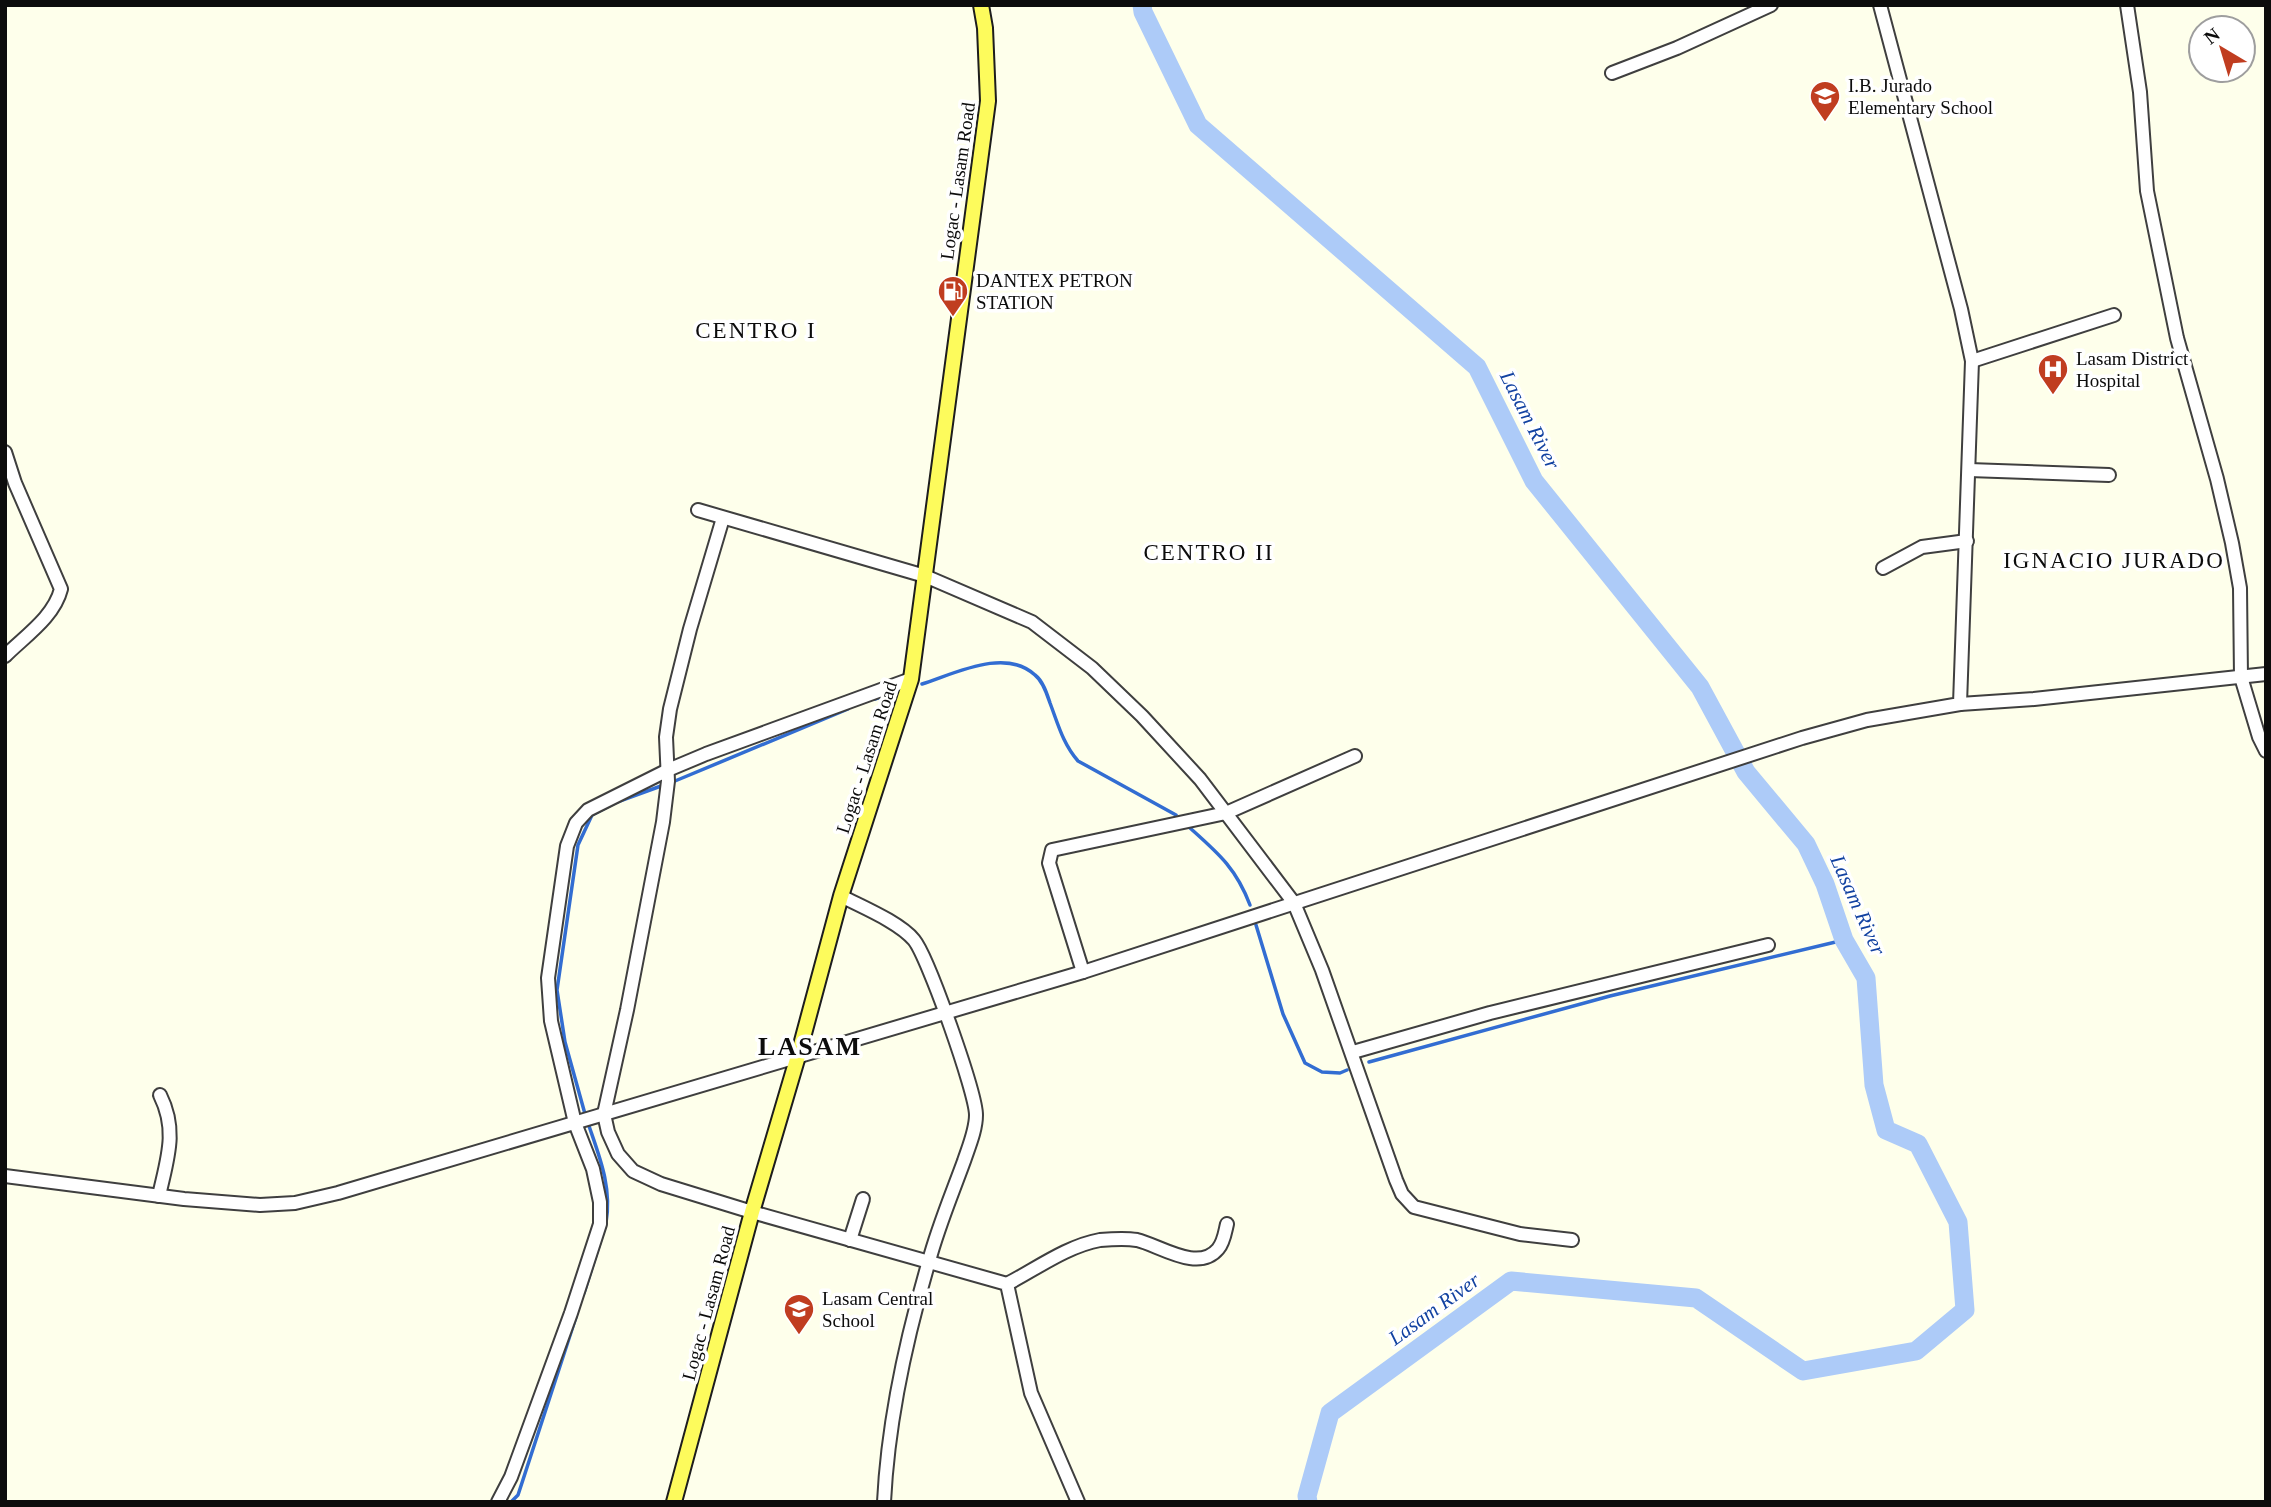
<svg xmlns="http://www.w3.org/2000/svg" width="2271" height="1507" font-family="'Times New Roman',serif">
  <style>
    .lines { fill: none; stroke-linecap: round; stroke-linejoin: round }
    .stream { stroke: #326dd2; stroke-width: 3.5 }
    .river { stroke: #adcbf8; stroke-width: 19 }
    .minor-casing { stroke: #3f3f3f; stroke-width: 16 }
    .major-casing { stroke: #1d1d1d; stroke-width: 18 }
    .minor { stroke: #fff; stroke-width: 12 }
    .major { stroke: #fdfb5c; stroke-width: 14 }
    .labels { text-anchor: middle; stroke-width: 7; stroke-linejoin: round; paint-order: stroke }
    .poi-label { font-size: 19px; fill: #0c0c0c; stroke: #fff; text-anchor: start }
    .street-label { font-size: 19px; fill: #0c0c0c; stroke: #fff }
    .water-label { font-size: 21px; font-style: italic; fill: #1242a1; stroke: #fff }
    .quarter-label { font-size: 23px; letter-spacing: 2px; fill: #0c0c0c; stroke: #fff }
    .district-label { font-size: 26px; font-weight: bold; letter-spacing: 2px; fill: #0c0c0c; stroke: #fff }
  </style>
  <rect width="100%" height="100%" fill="#feffeb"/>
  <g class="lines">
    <g class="stream">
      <path d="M922,684C954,674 1005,647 1035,675C1043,681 1047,694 1050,703C1058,724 1063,744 1078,761L1176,815"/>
      <path d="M875,699L900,690"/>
      <path d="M675,781L848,709"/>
      <path d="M1190,828C1218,853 1236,868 1250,905"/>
      <path d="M1256,925L1283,1014L1305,1063L1322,1072L1340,1073L1347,1070"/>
      <path d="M1369,1062L1610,996L1844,940"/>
      <path d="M585,1114L565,1042L557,990L578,845L592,815L617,802L661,786"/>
      <path d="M589,1126C600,1158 612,1188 606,1223"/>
      <path d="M584,1293L604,1230"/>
      <path d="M511,1502L518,1495L576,1317"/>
    </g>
    <path class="river" d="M1142,5L1143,12L1198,125L1477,367L1534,481L1700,687L1746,772L1806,844L1825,884L1844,940L1866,978L1874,1085L1886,1130L1918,1144L1958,1222L1965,1310L1916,1351L1803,1371L1696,1298L1511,1281L1330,1413L1307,1496L1308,1502"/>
    <g class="minor-casing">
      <g id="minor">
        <path d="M2127,5L2140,92L2147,191L2177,338L2217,479L2232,543L2240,588L2241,677L2259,737L2266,751"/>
        <path d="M1612,73L1677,48L1771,5"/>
        <path d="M1972,361L2114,315"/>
        <path d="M5,452L15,483L61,589C54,617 25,636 5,656"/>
        <path d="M1969,470L2109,475"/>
        <path d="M698,510L925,576L1032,622L1092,668L1142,716L1200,779L1294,903L1322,970L1396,1180L1402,1194L1414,1207L1520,1234L1572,1240"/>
        <path d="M723,518L690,629L670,709L666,737L668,781L663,822L627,1010L604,1114L608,1132L618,1154L633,1171L661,1184L752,1212L1007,1284L1031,1393L1078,1502"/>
        <path d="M1883,568L1922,547L1967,541"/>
        <path d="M1960,704L2034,699L2266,674"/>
        <path d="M841,896C862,907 899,922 914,940C928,957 976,1093 976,1115C976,1130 969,1146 964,1161C952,1194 938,1227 929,1261C906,1339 888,1421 884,1502"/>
        <path d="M1083,972L1049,863L1052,850L1226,813L1355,756"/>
        <path d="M1353,1052L1490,1013L1768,945"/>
        <path d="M5,1176L184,1199L260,1205L295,1203L338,1193L1083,972L1802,738L1867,720L1960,704L1972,361L1961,309L1880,5"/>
        <path d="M159,1196C167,1159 178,1131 160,1095"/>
        <path d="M850,1240L863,1199"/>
        <path d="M1007,1284C1036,1269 1067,1246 1100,1240C1112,1239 1125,1238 1137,1240C1159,1245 1198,1273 1218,1249C1224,1242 1225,1232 1227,1224"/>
        <path d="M498,1502L511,1477L571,1313L600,1224V1202L593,1169L575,1123L551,1021L548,978L567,846L576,823L588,810L668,770L706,754L911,679"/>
      </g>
    </g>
    <g class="major-casing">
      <path id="major" d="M674,1502L752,1212L798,1056L841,896L911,679L988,101L985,28L981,5"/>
    </g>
    <use href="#minor" class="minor"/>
    <use href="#major" class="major"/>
  </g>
  <defs>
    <g id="school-pin" transform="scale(1.575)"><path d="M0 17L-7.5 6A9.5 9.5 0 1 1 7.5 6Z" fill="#c03d20" stroke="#fff"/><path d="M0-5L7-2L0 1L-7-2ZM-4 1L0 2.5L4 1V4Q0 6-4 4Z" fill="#fff"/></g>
    <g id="fuel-pin" transform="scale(1.575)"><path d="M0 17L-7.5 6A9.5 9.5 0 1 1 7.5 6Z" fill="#c03d20" stroke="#fff"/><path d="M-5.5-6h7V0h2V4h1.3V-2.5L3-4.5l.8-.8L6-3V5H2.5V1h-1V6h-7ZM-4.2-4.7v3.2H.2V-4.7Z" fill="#fff"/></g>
    <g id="hospital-pin" transform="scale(1.575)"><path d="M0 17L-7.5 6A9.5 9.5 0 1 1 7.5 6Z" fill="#c03d20" stroke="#fff"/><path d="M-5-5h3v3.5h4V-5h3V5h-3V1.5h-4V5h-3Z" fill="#fff"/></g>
  </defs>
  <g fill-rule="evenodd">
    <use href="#school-pin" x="1825" y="96"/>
    <use href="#fuel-pin" x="953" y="291"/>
    <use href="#hospital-pin" x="2053" y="369"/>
    <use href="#school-pin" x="799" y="1309"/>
  </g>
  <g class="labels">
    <g class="poi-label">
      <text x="1848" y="92">I.B. Jurado<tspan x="1848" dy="22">Elementary School</tspan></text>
      <text x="976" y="287">DANTEX PETRON<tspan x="976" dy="22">STATION</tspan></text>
      <text x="2076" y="365">Lasam District<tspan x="2076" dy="22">Hospital</tspan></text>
      <text x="822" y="1305">Lasam Central<tspan x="822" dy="22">School</tspan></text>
    </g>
    <g class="street-label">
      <text transform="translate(957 181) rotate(-82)" y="7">Logac - Lasam Road</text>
      <text transform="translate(866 757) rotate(-72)" y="7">Logac - Lasam Road</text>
      <text transform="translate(708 1303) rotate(-75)" y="7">Logac - Lasam Road</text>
    </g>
    <g class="water-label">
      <text transform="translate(1530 420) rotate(63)" y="7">Lasam River</text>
      <text transform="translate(1858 905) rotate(66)" y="7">Lasam River</text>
      <text transform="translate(1434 1309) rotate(-36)" y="7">Lasam River</text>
    </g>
    <g class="quarter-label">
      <text x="756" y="338">CENTRO I</text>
      <text x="1209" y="560">CENTRO II</text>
      <text x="2114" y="568">IGNACIO JURADO</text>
    </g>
    <g class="district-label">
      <text x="810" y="1055">LASAM</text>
    </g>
  </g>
  <rect width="2271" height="1507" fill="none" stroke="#0c0c0c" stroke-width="14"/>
  <g transform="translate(2222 49) rotate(322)"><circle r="33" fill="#ffffff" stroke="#9e9e9e" stroke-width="2"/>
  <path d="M0-5L12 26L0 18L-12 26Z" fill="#c03d20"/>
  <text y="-10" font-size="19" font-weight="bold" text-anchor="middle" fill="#0c0c0c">N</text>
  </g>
</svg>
